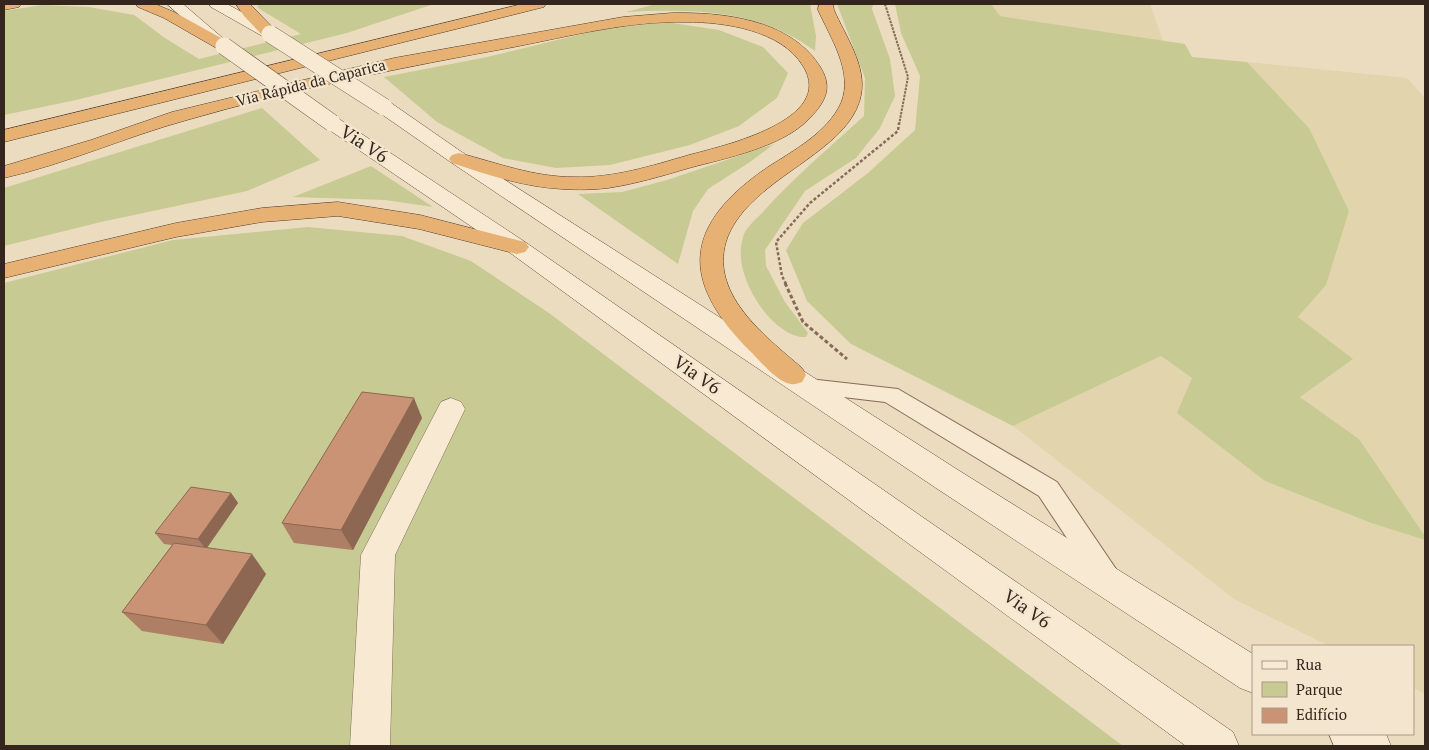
<svg xmlns="http://www.w3.org/2000/svg" width="1429" height="750" font-family="'PT Serif',serif">
  <style>
    .farmland { fill: #e2d5ad }
    .green { fill: #c7ca93 }
    .lines { fill: none; stroke-linecap: round; stroke-linejoin: round }
    .service-casing { stroke: #846c58; stroke-width: 2 }
    .minor-casing { stroke: #846c58; stroke-width: 1 }
    .secondary-casing { stroke: #664e3b; stroke-width: 1 }
    .trunk-casing { stroke: #523b2c; stroke-width: 1 }
    .path-far2 { stroke: #846c58; stroke-width: 2; stroke-dasharray: 2.5 1; stroke-linecap: butt }
    .path-far1 { stroke: #846c58; stroke-width: 2.5; stroke-dasharray: 3 2; stroke-linecap: butt }
    .path { stroke: #846c58; stroke-width: 3; stroke-dasharray: 4 2.5; stroke-linecap: butt }
    .service { fill: #f8ead2; fill-rule: evenodd }
    .minor { fill: #f8ead2; fill-rule: evenodd }
    .secondary { fill: #f8ead2; fill-rule: evenodd }
    .trunk { fill: #e6b173; fill-rule: evenodd }
    .secondary-bridge-casing { stroke: #664e3b; stroke-width: 18; stroke-linecap: butt }
    .secondary-bridge { stroke: #f8ead2; stroke-width: 17 }
    .wall { fill: #ae7e65 }
    .shaded-wall { fill: #8d6752 }
    .building { fill: #ca9375; stroke: #8d6752 }
    .labels { text-anchor: middle; stroke-width: 4.5; stroke-linejoin: round; paint-order: stroke }
    .far-street-label { font-size: 15px; fill: #34261c; stroke: #f4e6ce }
    .street-label { font-size: 18px; fill: #34261c; stroke: #f4e6ce }
  </style>
  <rect width="100%" height="100%" fill="#ecdcbf"/>
  <g class="farmland">
    <path d="M991,4H1150L1163,41L1000,16Z"/>
    <path d="M1247,62L1407,78L1425,98V536L1359,439L1300,397L1298,317L1326,284L1309,128Z"/>
    <path d="M1161,356L1192,378L1265,481L1371,523L1425,540V694L1413,688V646H1329L1234,599L1013,426Z"/>
  </g>
  <g class="green">
    <path d="M258,4H434L347,33L76,100L4,115V11L42,5L89,7L134,15L165,38L199,59L301,34L258,8Z"/>
    <path d="M656,4H810L816,36L815,51C758,9 694,9 626,12Z"/>
    <path d="M837,4H873L872,9L890,59L895,96L880,128L856,158L805,191L765,250L766,266L785,302L808,333L806,337C788,338 770,320 760,306C746,285 735,259 744,234C747,227 756,219 761,214C793,178 829,148 864,116L865,78Z"/>
    <path d="M895,4H991L1000,16L1185,44L1192,57L1247,62L1309,128L1349,211L1326,285L1298,317L1353,359L1300,397L1359,439L1425,536V540L1371,523L1265,481L1177,413L1192,378L1161,356L1013,426L851,344L807,301L786,250L803,223L868,173L915,130L920,76L901,33Z"/>
    <path d="M666,22L719,30L763,47L788,73L777,98L739,126L690,145L610,165L556,168L503,158L437,122L384,77L487,57L598,30Z"/>
    <path d="M262,108L320,160L247,191L101,222L4,246V188Z"/>
    <path d="M774,144L750,162L708,189L693,211L678,264L578,194L622,192L667,180Z"/>
    <path d="M371,166L433,207L385,200L293,197Z"/>
    <path d="M308,227L402,236L471,261L549,313L1123,746H4V283L173,240Z"/>
  </g>
  <g class="lines">
    <g class="service-casing">
      <path id="service" d="M809,379L898,389L1057,482L1116,569L1120,577L1116,585L1107,589L1098,585L1039,496L885,402L801,392L798,387L801,382Z"/>
    </g>
    <g class="minor-casing">
      <path id="minor" d="M451,398L461,402L465,409L395,555L390,746H350L361,555L441,402Z"/>
    </g>
    <g class="secondary-casing">
      <g id="secondary">
        <path d="M167,4H183L232,46L230,49H218Z"/>
        <path d="M209,4H227L276,31L278,34L276,37H264L211,7Z"/>
        <path d="M384,101L391,103L466,155L958,470L1253,654V693L1240,688L936,488L452,163L377,111L375,107L377,103Z"/>
        <path d="M332,117L339,119L525,242L1233,732L1239,746H1186L509,252L325,127L323,123L325,119Z"/>
        <path d="M1329,734H1386L1391,746H1334Z"/>
      </g>
    </g>
    <g class="trunk-casing">
      <g id="trunk">
        <path d="M4,4H21L19,7L4,10Z"/>
        <path d="M136,4H155L174,12L230,43L232,46L230,49H218L164,18L138,7Z"/>
        <path d="M236,4H250L276,31L278,34L276,37H264L244,16Z"/>
        <path d="M522,4H546L544,7L4,142V130Z"/>
        <path d="M819,4H833L834,10C845,35 867,66 861,95C850,153 753,176 728,236C706,292 765,336 802,368L806,375L802,382C798,383 794,385 791,384C778,383 760,361 750,351C679,280 683,225 768,167C793,151 828,132 841,103C854,72 830,37 818,10Z"/>
        <path d="M672,13C722,12 789,19 819,65C833,86 827,100 810,118C783,147 726,158 689,168C662,176 635,184 608,188C593,190 577,190 562,189C524,187 488,175 452,163L449,159L452,155L459,153C498,163 533,177 574,177C614,178 651,166 689,155C723,146 837,120 803,66C781,30 725,22 686,22C628,21 570,36 514,47C404,67 294,89 187,120C125,137 66,164 4,178V166L91,140L172,112L394,58L623,17Z"/>
        <path d="M338,202L420,215L525,242L529,247L525,252L517,254L419,229L338,216L262,222L176,237L4,278V264L176,223L262,208Z"/>
      </g>
    </g>
    <path class="path-far2" d="M885,4L908,77L899,125"/>
    <path class="path-far1" d="M786,284L782,276L776,242L810,203L898,131L899,123"/>
    <path class="path" d="M785,283L803,322L847,359"/>
    <use href="#service" class="service"/>
    <use href="#minor" class="minor"/>
    <use href="#secondary" class="secondary"/>
    <use href="#trunk" class="trunk"/>
    <g class="secondary-bridge-casing">
      <g id="secondary-bridge">
        <path d="M270,34L384,107"/>
        <path d="M224,46L332,123"/>
      </g>
    </g>
    <use href="#secondary-bridge" class="secondary-bridge"/>
  </g>
  <g class="wall">
    <path d="M422,418L353,550L294,543L282,523Z"/>
    <path d="M231,493L238,503L207,548L266,574L223,644L142,631L122,612L172,545L164,544L155,533Z"/>
  </g>
  <g class="shaded-wall">
    <path d="M414,398L422,418L353,550L341,530Z"/>
    <path d="M231,493L238,503L206,549L198,539Z"/>
    <path d="M252,554L266,574L223,644L206,625Z"/>
  </g>
  <g class="building">
    <path d="M362,392L414,398L341,530L282,523Z"/>
    <path d="M191,487L231,493L198,539L155,533Z"/>
    <path d="M174,543L252,554L206,625L122,612Z"/>
  </g>
  <g class="labels">
    <g class="far-street-label">
      <text transform="translate(311 83) rotate(-14)" y="5">Via Rápida da Caparica</text>
    </g>
    <g class="street-label">
      <text transform="translate(364 144) rotate(33)" y="6">Via V6</text>
      <text transform="translate(697 375) rotate(35)" y="6">Via V6</text>
      <text transform="translate(1027 609) rotate(35)" y="6">Via V6</text>
    </g>
  </g>
  <rect width="1429" height="750" fill="none" stroke="#34261c" stroke-width="10"/>
  <rect x="1252" y="645" width="162" height="90" fill="#f4e6ce" stroke="#a79987"/>
  <rect x="1262" y="661" width="25" height="8" fill="#f8ead2" stroke="#a79987"/>
  <text x="1296" y="670" font-size="15" fill="#34261c">Rua</text>
  <rect x="1262" y="682" width="25" height="15" fill="#c7ca93" stroke="#a79987"/>
  <text x="1296" y="695" font-size="15" fill="#34261c">Parque</text>
  <rect x="1262" y="708" width="25" height="15" fill="#ca9375" stroke="#a79987"/>
  <text x="1296" y="720" font-size="15" fill="#34261c">Edifício</text>
</svg>
